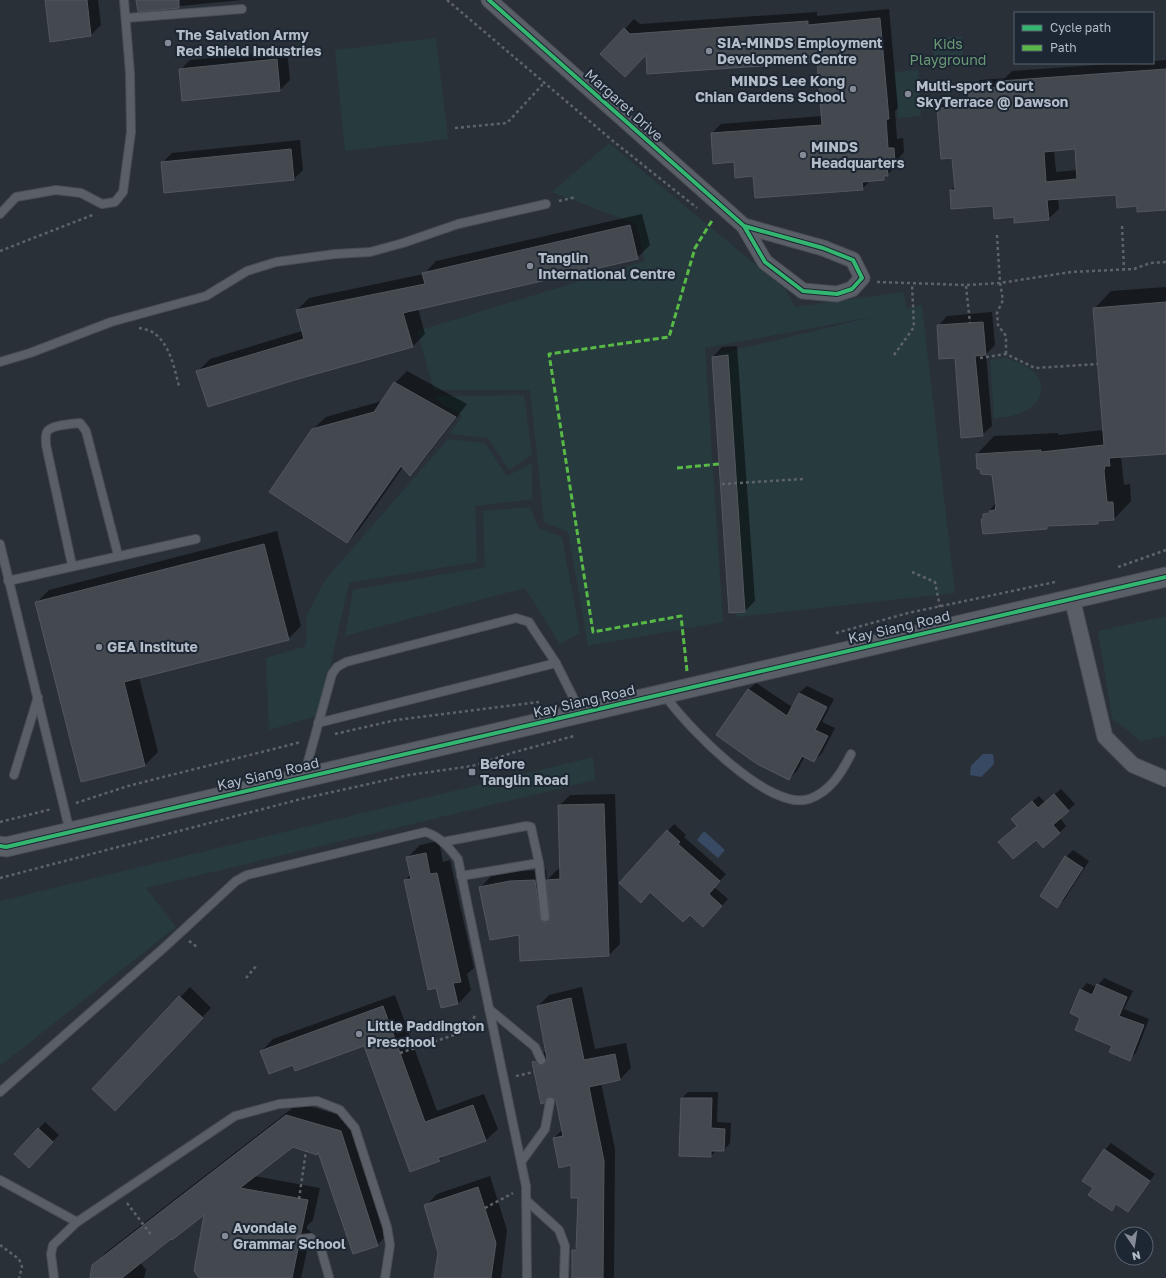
<svg xmlns="http://www.w3.org/2000/svg" width="1166" height="1278" font-family="'Golos Text',sans-serif">
  <style>
    .green { fill: #273a3e }
    .water { fill: #384963 }
    .shadow { fill: #0007; fill-rule: evenodd }
    .building { fill: #444950; stroke: #52575f; fill-rule: evenodd }
    .lines { fill: none; stroke-linecap: round; stroke-linejoin: round }
    .service-casing { stroke: #484c53; stroke-width: 10 }
    .minor-casing { stroke: #484c53; stroke-width: 17 }
    .tertiary-casing { stroke: #484c53; stroke-width: 21 }
    .path { stroke: #5d636a; stroke-width: 2.5; stroke-dasharray: 3 3; stroke-linecap: butt }
    .service { stroke: #5a5e66; stroke-width: 8 }
    .minor { stroke: #5a5e66; stroke-width: 15 }
    .tertiary { stroke: #5a5e66; stroke-width: 19 }
    .quiet { stroke: #58b947; stroke-width: 3; stroke-dasharray: 6 3; stroke-linecap: butt }
    .cycleway-casing { stroke: #1d2633; stroke-width: 6 }
    .cycleway { stroke: #33b770; stroke-width: 4 }
    .poi-dot { fill: #848b96; stroke: #1d2633; stroke-width: 1.5 }
    .labels { text-anchor: middle; stroke-width: 4; stroke-linejoin: round; paint-order: stroke }
    .poi-label { font-size: 14px; font-weight: bold; fill: #b4bcc9; stroke: #1d2633; text-anchor: start }
    .park-label { font-size: 14px; fill: #6b9a76; stroke: #1d2633 }
    .street-label { font-size: 14px; fill: #b4bcc9; stroke: #1d2633 }
  </style>
  <rect width="100%" height="100%" fill="#2a3038"/>
  <g class="green">
    <path d="M962,36L964,65L935,67L932,38Z"/>
    <path d="M436,38L448,139L345,151L335,50Z"/>
    <path d="M918,70L921,116L898,118L894,72Z"/>
    <path d="M609,143L785,289L795,307L903,292L907,309L922,305L955,593L736,617L718,354L872,317L705,348L723,622L588,646L568,532L544,522L530,390H434L417,331L645,261L636,224L552,192Z"/>
    <path d="M1007,358C1016,362 1028,366 1035,373C1039,376 1040,382 1041,387C1043,410 1012,418 994,418L990,360Z"/>
    <path d="M524,395L532,455L509,470L488,438L450,434L462,416L434,399L438,396Z"/>
    <path d="M448,439L485,443L507,476L532,463V499L475,506L477,562L349,583L319,715L269,730L266,658L306,646L307,615L325,580Z"/>
    <path d="M530,507L539,528L562,537L580,633L560,644L525,588L345,636L353,590L485,567L483,511Z"/>
    <path d="M1166,616V736L1141,741L1112,718L1098,631Z"/>
    <path d="M593,757L595,780L146,888L176,927L0,1066V901Z"/>
  </g>
  <g class="water">
    <path d="M983,754H993L994,764L981,777L970,775L971,766Z"/>
    <path d="M704,831L725,850L718,858L697,840Z"/>
  </g>
  <g class="shadow">
    <path d="M46,0H98L101,25L91,35L51,40Z"/>
    <path d="M137,0H242L139,10Z"/>
    <path d="M889,9L898,108L895,111L897,139L903,138L904,152L897,160V165L883,179L871,180L862,189L754,175L735,161L712,133L721,124L822,116L818,61L647,53L625,29L634,19L640,24L817,12V16Z"/>
    <path d="M287,50L290,80L280,90L180,70L190,60Z"/>
    <path d="M1166,60V209L1138,205L1117,194L1058,199L1059,209L1048,219L1015,216L994,205L951,190L955,186L953,157L938,109L948,99L970,97L969,91L980,80L1005,78L1012,71L1123,63H1153V61ZM1076,148L1078,170L1056,172L1054,150Z"/>
    <path d="M300,140L303,170L294,179L162,163L172,153Z"/>
    <path d="M642,214L650,245L637,258L418,308L425,334L412,347L197,372L210,359L302,331L297,310L309,298L424,274L436,261Z"/>
    <path d="M1166,287V453L1121,456L1124,485L1130,484L1131,501L1114,519L1100,520L1097,523L1049,525L1047,528L982,519L996,503L993,474L978,468L977,454L994,436L1058,433V435L1104,430L1094,309L1111,291Z"/>
    <path d="M992,312L995,345L986,354L992,426L982,435L956,357L938,326L947,316Z"/>
    <path d="M737,346L755,601L745,611L730,612L713,357L722,347Z"/>
    <path d="M407,371L467,404L422,462L410,474L403,467L359,530L347,542L313,429L326,417L382,401L395,383Z"/>
    <path d="M277,531L301,626L288,639L139,677L158,752L145,765L36,603L49,590Z"/>
    <path d="M756,683L792,707L799,693L807,686L834,699L822,722L835,728L822,753L814,761L805,756L797,771L789,779L748,690Z"/>
    <path d="M1061,789L1075,804L1060,818L1066,826L1060,832L1043,847L1036,838L999,842L1018,825L1019,813L1039,796L1045,802Z"/>
    <path d="M615,794L620,944L609,955L520,934L481,887L491,876L521,871L546,870L547,880L558,869H561L559,806L570,795Z"/>
    <path d="M674,824L686,835L684,837L726,874L714,887L728,899L710,919L690,914L650,891L621,883Z"/>
    <path d="M439,841L443,862L450,860L474,968L467,974L471,990L458,1004L437,987L405,881L411,874L407,858L420,845Z"/>
    <path d="M1073,850L1089,861L1064,900L1057,906L1066,857Z"/>
    <path d="M1104,978L1133,991L1124,1009L1149,1019L1136,1053L1129,1059L1082,1017L1081,990L1087,983L1096,987Z"/>
    <path d="M190,987L211,1008L125,1099L93,1088Z"/>
    <path d="M582,987L595,1049L626,1043L631,1068L620,1079L601,1083L615,1149L614,1278H573V1251L577,1246L579,1197L572,1164L554,1138L563,1129L557,1100L550,1096L544,1102L533,1062L547,1050L538,1006L549,995Z"/>
    <path d="M395,995L437,1111L484,1094L498,1129L486,1140L444,1155L439,1161L365,1044L293,1064L261,1051L273,1039Z"/>
    <path d="M688,1092H718L717,1122L731,1123L730,1143L724,1150H717L711,1156L682,1098Z"/>
    <path d="M299,1103L353,1119L390,1232L377,1245L319,1152L317,1153L292,1146L254,1176L320,1188L313,1220L307,1226V1229L311,1232L301,1278H200L206,1213L140,1262L146,1270L144,1278H91L93,1266L105,1253Z"/>
    <path d="M45,1122L59,1135L29,1166L16,1153Z"/>
    <path d="M1111,1143L1155,1174L1128,1210L1118,1204L1111,1210L1094,1188L1105,1150Z"/>
    <path d="M490,1176L507,1230L501,1278H435L439,1253L426,1206L437,1194Z"/>
  </g>
  <g class="building">
    <path d="M45,0H87L91,36L50,42Z"/>
    <path d="M136,0H179V8L138,12Z"/>
    <path d="M880,18L889,119H886L888,148H894L895,163L887,164L888,176H884V180L862,182L863,190L755,198L753,176L735,178L734,162L713,164L711,133L822,125L817,62L647,74L646,55L625,77L600,54L624,28L630,34L808,21V25Z"/>
    <path d="M277,59L280,91L182,101L179,69Z"/>
    <path d="M1166,69V210L1137,212V206L1117,208L1116,195L1047,200L1049,220L1014,223V217L994,219L993,206L951,209L950,190H955L952,158L941,159L937,108L970,106L968,90L1001,87L1000,81ZM1075,149L1077,179L1046,182L1044,152Z"/>
    <path d="M291,149L294,180L164,193L161,162Z"/>
    <path d="M630,225L638,259L403,313L413,347L298,379L208,407L196,371L304,339L296,310L425,284L422,273Z"/>
    <path d="M1166,302V454L1109,458L1110,466H1105L1104,471L1107,502H1113L1114,520L1098,521V524L1047,526V529L983,534L981,519H983V514L989,513V511L995,510L996,505L992,475L981,474L980,469H977L976,454L1041,450V452L1104,445L1093,308Z"/>
    <path d="M983,322L986,355L975,356L983,436L961,438L955,358L939,359L937,325Z"/>
    <path d="M728,355L745,612L729,613L712,357Z"/>
    <path d="M394,382L456,417L410,476L401,466L347,543L269,492L312,429L374,412Z"/>
    <path d="M264,544L289,640L124,682L145,766L81,782L35,602Z"/>
    <path d="M748,689L787,716L799,693L827,707L815,730L828,736L814,762L802,756L789,780L757,764L716,735Z"/>
    <path d="M1054,794L1069,811L1053,825L1060,833L1043,848L1036,840L1013,859L998,842L1017,826L1011,819L1032,801L1038,808Z"/>
    <path d="M604,804L609,956L520,961L519,935L490,940L479,887L510,881L535,880L540,918L542,922H548L550,916L546,880L560,879L558,805Z"/>
    <path d="M667,830L680,842L678,844L720,881L709,894L722,906L703,927L690,915L683,922L650,892L641,903L619,883Z"/>
    <path d="M426,853L430,874L437,873L461,982L453,983L458,1004L441,1008L436,988L428,990L404,880L411,879L406,857Z"/>
    <path d="M1065,856L1083,868L1057,908L1040,896Z"/>
    <path d="M1097,984L1127,997L1119,1016L1144,1025L1130,1061L1109,1052L1112,1046L1075,1030L1080,1018L1070,1013L1080,989L1092,995Z"/>
    <path d="M179,996L203,1018L115,1111L92,1089Z"/>
    <path d="M571,998L584,1060L615,1054L620,1080L589,1087L604,1161L603,1278H572V1250H576L578,1198H571V1165L559,1168L553,1138L563,1136L556,1101L553,1098L549,1097L544,1103L541,1104L532,1062L535,1061L538,1065H543L547,1059L537,1006Z"/>
    <path d="M383,1006L425,1122L473,1105L486,1141L438,1158L440,1161L410,1172L364,1046L295,1071L293,1065L269,1074L260,1051Z"/>
    <path d="M681,1098H712L711,1128L725,1129L724,1151H711V1157L679,1156Z"/>
    <path d="M286,1115L341,1131L378,1246L353,1254L318,1152L317,1155L293,1147L240,1188L308,1200L301,1233L295,1237V1242L299,1244L292,1278H199L194,1271L204,1215L172,1240L171,1239L122,1278H90L92,1265Z"/>
    <path d="M38,1128L53,1142L29,1168L14,1154Z"/>
    <path d="M1104,1149L1150,1181L1128,1212L1116,1204L1112,1211L1088,1195L1093,1188L1082,1181Z"/>
    <path d="M478,1187L496,1243L491,1278H434L438,1253L424,1205Z"/>
  </g>
  <g class="lines">
    <g class="service-casing">
      <g id="service">
        <path d="M126,18L242,9"/>
        <path d="M0,214L16,197L56,190L81,193L102,204L115,202L123,192L131,132L130,73L124,0"/>
        <path d="M0,362L30,353L111,322L206,296L247,271L276,262L335,254L370,252L403,243L458,224L546,204"/>
        <path d="M0,544L70,832"/>
        <path d="M72,565L46,445C46,441 45,435 47,432C50,425 73,424 80,423L86,431L118,555"/>
        <path d="M8,581L196,539"/>
        <path d="M664,694C685,725 769,812 809,799C830,792 842,772 851,754"/>
        <path d="M318,723L556,663"/>
        <path d="M14,775L38,697"/>
        <path d="M304,776L332,674L337,667L346,662L516,618L529,622L534,630L556,663L581,713"/>
        <path d="M443,842L526,826L531,827L539,863L545,917"/>
        <path d="M461,876L539,863"/>
        <path d="M489,1009L535,1047L541,1060"/>
        <path d="M0,1092L167,945L236,881L247,875L425,832C440,836 448,847 458,859L521,1162L526,1186L527,1278"/>
        <path d="M521,1162L545,1129L550,1102"/>
        <path d="M0,1180L77,1222"/>
        <path d="M527,1201L559,1230L565,1246L564,1278"/>
        <path d="M300,1239L311,1238L321,1249L329,1277"/>
        <path d="M54,1278L51,1254L53,1245L77,1222L235,1116L279,1104L317,1101L340,1110L355,1128L387,1227L390,1245L385,1278"/>
      </g>
    </g>
    <g class="minor-casing">
      <g id="minor">
        <path d="M489,0L744,226L765,262L803,291L837,294L852,289L862,278L853,260L823,248L744,226"/>
        <path d="M1072,598L1105,737L1133,765L1166,779"/>
      </g>
    </g>
    <g class="tertiary-casing">
      <path id="tertiary" d="M0,846L6,847L1166,577"/>
    </g>
    <g class="path">
      <path d="M447,0L613,141L697,208"/>
      <path d="M455,128L507,123L544,83"/>
      <path d="M559,201L576,197"/>
      <path d="M1122,226L1124,269"/>
      <path d="M997,235L1000,283L1003,300L997,313L998,325L1006,336V354"/>
      <path d="M0,251L95,214"/>
      <path d="M877,282L966,285L1000,283L1071,272L1134,269L1150,263L1166,262"/>
      <path d="M966,286L970,323"/>
      <path d="M139,328C144,329 150,330 154,333C170,345 174,367 179,386"/>
      <path d="M894,355L914,327L912,284"/>
      <path d="M980,358L1006,354L1035,368L1098,364"/>
      <path d="M722,484L803,479"/>
      <path d="M1118,567L1166,550"/>
      <path d="M912,572L935,582L940,607"/>
      <path d="M836,633L908,613L1055,582"/>
      <path d="M335,734L396,720L539,702"/>
      <path d="M76,803L128,786L301,742"/>
      <path d="M0,822L52,809"/>
      <path d="M0,878L301,799L409,775L472,766L515,752L574,736"/>
      <path d="M189,941L197,947"/>
      <path d="M246,978L257,965"/>
      <path d="M400,1053L466,1031L476,1014"/>
      <path d="M516,1076L534,1072"/>
      <path d="M299,1199L306,1151"/>
      <path d="M127,1203L152,1236"/>
      <path d="M485,1208L513,1193"/>
      <path d="M0,1245L19,1259L22,1267L19,1278"/>
    </g>
    <use href="#service" class="service"/>
    <use href="#minor" class="minor"/>
    <use href="#tertiary" class="tertiary"/>
    <g class="quiet">
      <path d="M677,468L719,464"/>
      <path d="M687,671L681,616L593,632L549,354L669,337L695,248L713,219"/>
    </g>
    <g class="cycleway-casing">
      <g id="cycleway">
        <path d="M489,0L744,226L765,262L803,291L837,294L852,289L862,278L853,260L823,248L744,226"/>
        <path d="M0,846L6,847L1166,577"/>
      </g>
    </g>
    <use href="#cycleway" class="cycleway"/>
  </g>
  <g class="poi-dot">
    <circle cx="168" cy="43" r="4"/>
    <circle cx="709" cy="51" r="4"/>
    <circle cx="853" cy="89" r="4"/>
    <circle cx="908" cy="94" r="4"/>
    <circle cx="803" cy="155" r="4"/>
    <circle cx="530" cy="266" r="4"/>
    <circle cx="99" cy="647" r="4"/>
    <rect x="468" y="768" width="8" height="8" rx="2"/>
    <circle cx="359" cy="1034" r="4"/>
    <circle cx="225" cy="1236" r="4"/>
  </g>
  <g class="labels">
    <g class="poi-label">
      <text x="176" y="40">The Salvation Army<tspan x="176" dy="16">Red Shield Industries</tspan></text>
      <text x="717" y="48">SIA-MINDS Employment<tspan x="717" dy="16">Development Centre</tspan></text>
      <text x="845" y="86" text-anchor="end">MINDS Lee Kong<tspan x="845" dy="16">Chian Gardens School</tspan></text>
      <text x="916" y="91">Multi-sport Court<tspan x="916" dy="16">SkyTerrace @ Dawson</tspan></text>
      <text x="811" y="152">MINDS<tspan x="811" dy="16">Headquarters</tspan></text>
      <text x="538" y="263">Tanglin<tspan x="538" dy="16">International Centre</tspan></text>
      <text x="107" y="652">GEA Institute</text>
      <text x="480" y="769">Before<tspan x="480" dy="16">Tanglin Road</tspan></text>
      <text x="367" y="1031">Little Paddington<tspan x="367" dy="16">Preschool</tspan></text>
      <text x="233" y="1233">Avondale<tspan x="233" dy="16">Grammar School</tspan></text>
    </g>
    <g class="park-label">
      <text x="948" y="49">Kids<tspan x="948" dy="16">Playground</tspan></text>
    </g>
    <g class="street-label">
      <text transform="translate(624 105) rotate(42)" y="5">Margaret Drive</text>
      <text transform="translate(899 627) rotate(-13)" y="5">Kay Siang Road</text>
      <text transform="translate(584 701) rotate(-13)" y="5">Kay Siang Road</text>
      <text transform="translate(268 774) rotate(-13)" y="5">Kay Siang Road</text>
    </g>
  </g>
  <rect x="1014" y="12" width="140" height="52" fill="#1d2633" stroke="#59626f"/>
  <rect x="1022" y="25" width="20" height="6" fill="#33b770" stroke="#59626f"/>
  <text x="1050" y="32" font-size="12" fill="#b4bcc9">Cycle path</text>
  <rect x="1022" y="45" width="20" height="6" fill="#58b947" stroke="#59626f"/>
  <text x="1050" y="52" font-size="12" fill="#b4bcc9">Path</text>
  <g transform="translate(1134 1246) rotate(167)"><circle r="19" fill="#1d2633" stroke="#59626f"/>
  <path d="M0-3L7 15L0 10L-7 15Z" fill="#848b96"/>
  <text y="-6" font-size="11" font-weight="bold" text-anchor="middle" fill="#b4bcc9">N</text>
  </g>
</svg>
